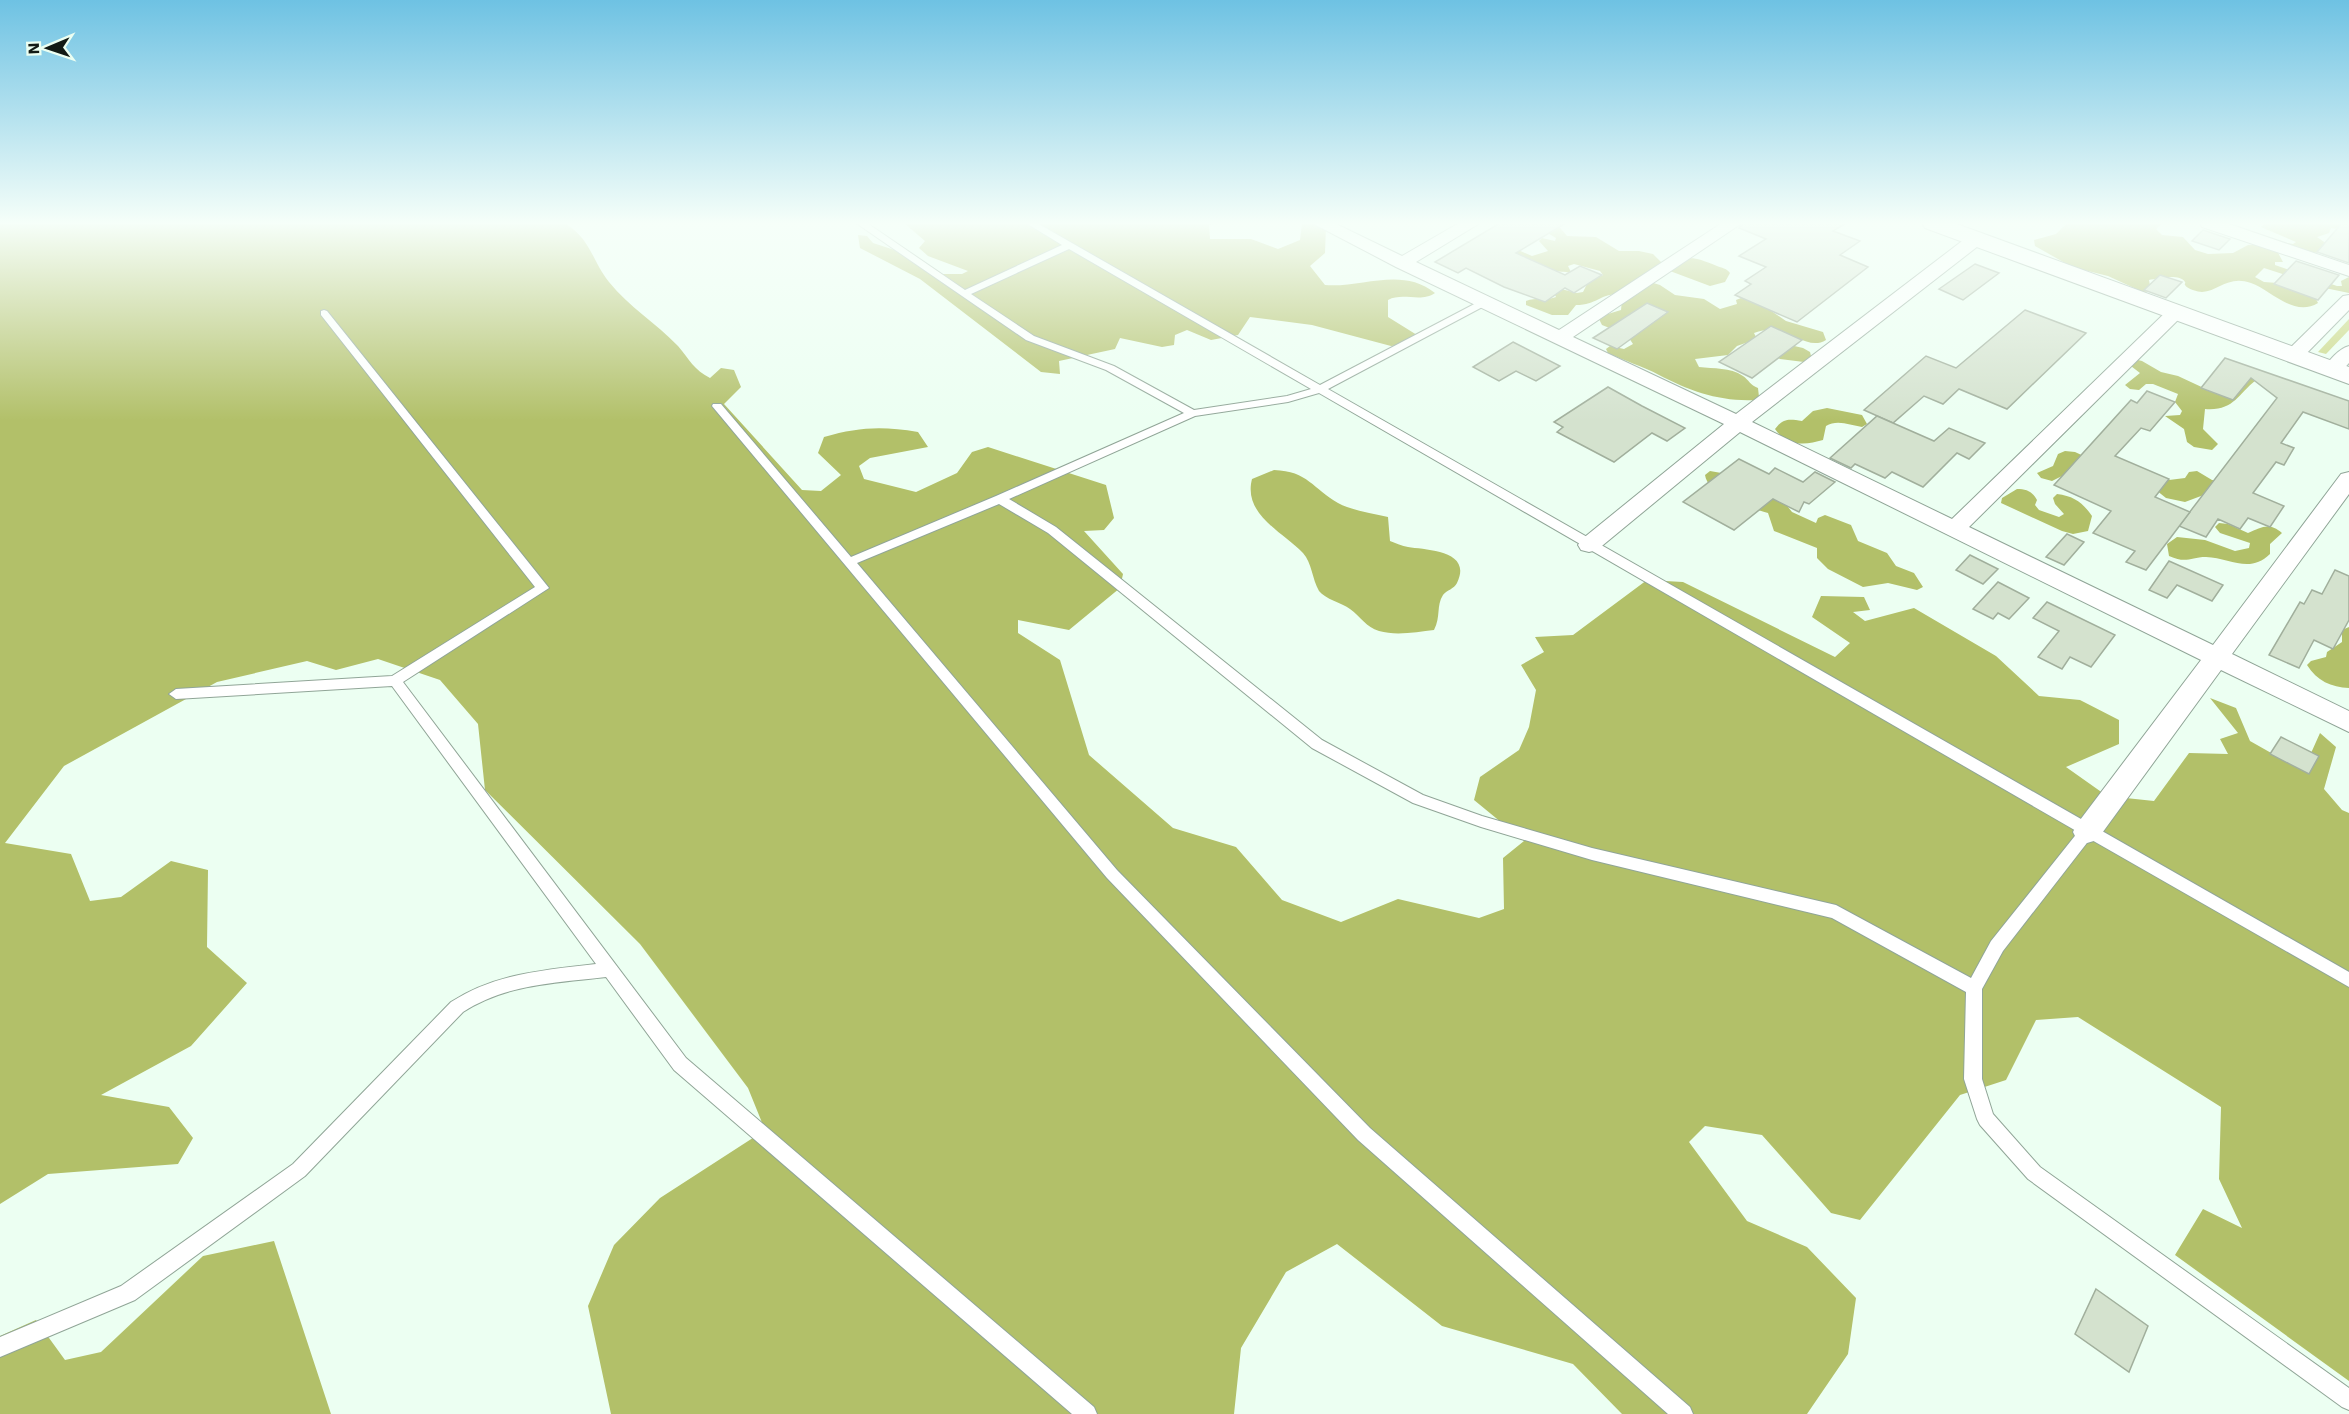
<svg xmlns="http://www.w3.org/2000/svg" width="2349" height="1414" font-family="'Work Sans',sans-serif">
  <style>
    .green { fill: #c8d67f }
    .forest { fill: #b2c069 }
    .building { fill: #d4e2ce; stroke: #a1af9c; stroke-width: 1.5 }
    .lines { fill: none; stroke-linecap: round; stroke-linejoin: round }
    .lane-casing { stroke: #90a597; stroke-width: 2 }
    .street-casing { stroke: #90a597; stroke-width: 2 }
    .primary-casing { stroke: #90a597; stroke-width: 2 }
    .lane { fill: #fff; fill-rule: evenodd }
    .street { fill: #fff; fill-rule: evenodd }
    .primary { fill: #fff; fill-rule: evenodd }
  </style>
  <rect width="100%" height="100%" fill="#ecfff2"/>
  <path class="green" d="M2349,319V330L2326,354L2318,352Z"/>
  <g class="forest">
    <path d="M0,223H565C592,241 591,259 609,282C629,307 656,323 678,346C689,359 694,370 710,378L721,368L734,370L741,387L724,404L802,490L821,491L841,475L818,453L824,437C859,427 882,426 918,432L928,447L870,458L859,466L864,479L916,492L957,473L972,452L988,447L1106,485L1114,518L1104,530L1084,531L1123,574L1120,588L1069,630L1018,620V633L1060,660L1089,755L1173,828L1236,847L1282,900L1341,922L1398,899L1479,918L1504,909L1503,858L1524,841L1474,800L1480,777L1519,750L1529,727L1536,690L1521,665L1544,652L1535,637L1573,635L1647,580L1683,582L1835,657L1850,643L1812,617L1821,596L1864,597L1870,610L1853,612L1865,621L1914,608L1996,656L2039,696L2080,700L2119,720V744L2066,767L2107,796L2154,801L2189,753L2228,754L2220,739L2238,733L2210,698L2236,708L2250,741L2303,771L2320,733L2336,747L2324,789L2342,810L2349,813V1381L2175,1255L2203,1209L2242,1228L2219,1179L2221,1107L2078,1017L2036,1020L2006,1080L1960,1095L1860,1220L1831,1213L1762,1135L1705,1126L1689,1142L1747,1221L1807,1247L1856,1298L1848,1354L1807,1414H1622L1573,1364L1442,1326L1337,1244L1286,1272L1241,1348L1234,1414H611L588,1306L614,1245L660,1198L765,1130L748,1088L640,944L485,790L478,724L440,680L378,659L336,670L307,661L217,682L64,766L5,843L71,854L90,901L121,897L171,861L208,870L207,947L247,983L191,1046L101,1095L169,1107L193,1138L178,1164L48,1174L0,1204Z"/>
    <path d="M904,223H1216L1209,225L1210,239H1251L1278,249L1300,240L1302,223L1326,226L1325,253L1310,266L1325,285C1362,288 1402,266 1435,293C1421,303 1403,292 1388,300V317L1417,335L1411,344L1391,346L1312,325L1250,317L1238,335L1211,340L1187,330L1175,335L1174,345L1162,347L1120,338L1115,349L1059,361L1060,374L1041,372L920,279L860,248L858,235L867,236L873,243L910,255L933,274H962L968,271L928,256L919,248L925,241Z"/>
    <path d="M1556,223L1567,236L1596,237L1619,251H1639L1653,254L1663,264C1692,257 1690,255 1717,266C1722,268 1726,268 1730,273L1725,282L1710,286L1670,271L1647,281L1660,285L1675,295L1704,299L1720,309L1737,304L1736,300L1741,298L1767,308L1786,321L1823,332L1826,340C1805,353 1784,320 1754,333L1756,337L1803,348L1810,352L1811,356L1804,362L1780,359L1751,341L1737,346L1728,355L1695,359L1699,367C1714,369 1730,367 1743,376C1749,380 1750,385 1758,388L1759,397L1756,400C1720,402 1690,391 1659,375C1643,366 1624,361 1608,353L1606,349L1610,346L1624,349L1633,344L1627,335L1602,325L1598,317L1621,310L1622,300L1633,296C1598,289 1602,305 1576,305L1568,315H1552L1526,305V301C1536,297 1545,301 1556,297L1554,293L1557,288L1577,293L1583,292L1588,282L1603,275L1600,271L1574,264L1568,266L1571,272C1566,274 1490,261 1478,259L1516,249L1532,256L1548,251L1539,241L1542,238L1555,241L1556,238L1546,232Z"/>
    <path d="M2067,223H2163L2156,229L2162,235L2183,237L2195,250L2208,254L2233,253L2248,245L2258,244L2276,249L2283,262H2275V265L2337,286H2342L2341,281L2349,277V293L2325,288L2264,268L2255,277L2264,282L2290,284L2316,299L2318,303C2294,318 2271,290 2251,283C2228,275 2219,291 2202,292C2198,292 2187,289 2185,285C2184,284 2186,283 2185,282C2179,273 2157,279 2149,280L2151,291L2143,292L2108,276L2072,267L2035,246L2034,240L2056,234Z"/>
    <path d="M2265,223H2342L2338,229L2331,228L2329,233L2317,237L2327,244L2324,252L2311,253L2270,240L2293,244L2296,242L2261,227Z"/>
    <path d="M2134,359L2142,361L2161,372L2178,376L2208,390L2246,374L2256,380C2237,395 2234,411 2205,409L2203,429L2218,444L2212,450L2194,447L2187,442L2184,429L2165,416L2180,415L2182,411L2175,402L2178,394L2153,384H2146L2139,390L2130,389L2125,385L2140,373L2127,363Z"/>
    <path d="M1827,408L1862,415L1867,424L1862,427C1850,425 1837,419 1826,426L1823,440C1806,445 1787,447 1775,429C1783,418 1789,419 1802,421L1813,411Z"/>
    <path d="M2065,451L2075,452L2101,464L2072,479L2062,476L2052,481L2041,478L2037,473L2053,466L2058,454Z"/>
    <path d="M1274,470C1308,471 1313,489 1338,503C1353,511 1372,513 1388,517L1390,541C1396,543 1402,546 1408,547C1426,550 1473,550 1457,583C1454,589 1447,590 1443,595C1436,606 1441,616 1434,630C1417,632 1396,636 1379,631C1366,627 1361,617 1350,609C1342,603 1325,599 1319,591C1312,579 1312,563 1303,553C1281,531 1243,514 1252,479Z"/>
    <path d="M1710,471L1727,474L1784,502L1792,512L1816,523L1818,518L1825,515L1851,525L1858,541L1887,553L1896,566L1914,573L1923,587L1917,590L1888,583L1863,587L1828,569L1817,558V548L1774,531L1768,513C1750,508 1708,496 1705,475Z"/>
    <path d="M2197,471L2212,480L2221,481L2209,493L2185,502L2166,498L2146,482L2150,475L2169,480L2185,478L2189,472Z"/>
    <path d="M2017,489C2026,489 2032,491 2037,500L2035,505L2039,510L2059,517L2064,514L2055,504L2053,498L2057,494C2074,496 2083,503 2092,516L2088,531L2073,534L2062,531L2001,503L2002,498Z"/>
    <path d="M2219,523L2228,524L2248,533C2262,527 2269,522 2282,533L2270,544V554C2250,574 2230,558 2206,557C2190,557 2187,564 2169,556L2167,544L2177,537L2205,540L2235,551L2249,548L2250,543L2220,533L2215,527Z"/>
    <path d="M2349,627V688C2331,687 2317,681 2307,665L2311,661L2326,657L2327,652L2342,642V630Z"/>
    <path d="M274,1241L331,1414H0V1336L36,1320L65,1360L101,1352L203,1256Z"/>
  </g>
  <g class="building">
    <path d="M1500,223H1566L1516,253L1565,275L1580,266L1602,275L1574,293L1565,288L1545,302L1504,287L1466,268L1458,273L1435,262Z"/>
    <path d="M1744,223H1846L1833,231L1860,241L1840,255L1868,267L1797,322L1735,295L1751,284L1745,281L1766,267L1739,256L1766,239L1739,228Z"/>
    <path d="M2342,223H2349V263L2317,252Z"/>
    <path d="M2203,230L2230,239L2219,250L2192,241Z"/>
    <path d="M2296,261L2339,275L2318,300L2274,284Z"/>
    <path d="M1975,264L1999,273L1963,300L1939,289Z"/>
    <path d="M2160,275L2182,282L2166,298L2144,290Z"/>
    <path d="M1647,303L1668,312L1617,349L1593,338Z"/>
    <path d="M2025,310L2086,333L2007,409L1959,389L1943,404L1924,396L1893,423L1864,410L1926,356L1956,368Z"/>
    <path d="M1771,326L1802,340L1752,378L1719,362Z"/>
    <path d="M1513,342L1560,366L1536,381L1516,371L1499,381L1473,367Z"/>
    <path d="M2225,358L2349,401V429L2303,412L2281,443L2294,448L2284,465L2276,462L2253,493L2284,506L2270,527L2248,518L2240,529L2218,519L2206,537L2179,526L2277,398L2251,378L2233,400L2201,388Z"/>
    <path d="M1608,387L1642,406L1685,428L1667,441L1652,433L1614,462L1557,432L1563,427L1554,422Z"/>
    <path d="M2147,391L2175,402L2150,431L2141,428L2115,456L2169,479L2155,497L2190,512L2146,570L2126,562L2135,551L2093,533L2111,511L2054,485L2131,400L2137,403Z"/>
    <path d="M1877,416L1934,441L1949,428L1985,443L1969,459L1957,453L1923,487L1892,472L1885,478L1855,464L1851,468L1830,458Z"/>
    <path d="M1739,459L1769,474L1775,468L1803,482L1815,472L1835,482L1809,504L1804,502L1799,512L1773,499L1734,530L1683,502Z"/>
    <path d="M2067,534L2084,542L2064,565L2046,557Z"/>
    <path d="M1970,555L1998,569L1983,584L1956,570Z"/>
    <path d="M2169,561L2223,585L2212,601L2177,585L2167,598L2149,590Z"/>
    <path d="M2335,570L2349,576V620L2333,649L2314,640L2299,668L2269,655L2300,602L2304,604L2312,590L2322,594Z"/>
    <path d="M1998,582L2029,598L2009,619L1998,613L1993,619L1973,609Z"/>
    <path d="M2047,602L2115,635L2091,667L2070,657L2062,669L2038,657L2059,631L2033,618Z"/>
    <path d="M2281,737L2319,756L2309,774L2270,754Z"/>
    <path d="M2096,1289L2148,1326L2129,1372L2075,1334Z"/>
  </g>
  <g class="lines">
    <g class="lane-casing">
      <g id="lane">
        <path d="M856,223H867L965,290L1062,245L1026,223H1037L1320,385L1482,300H1488V304L1328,389L2349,972V987L2090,839L2003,951L1982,989V1079L1993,1114L2040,1167L2349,1388V1410L2342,1407L2028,1179L1980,1125L1977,1119L1964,1079L1966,992L1832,918L1592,860L1481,827L1413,803L1312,748L1048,533L999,504L857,563L1117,870L1370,1128L1690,1407L1693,1414H1668L1358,1140L1107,878L712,406L713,404H721L851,557L996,496L1184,413L1106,370L1026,340ZM1069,249L1311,389L1287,396L1194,410L1114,366L1034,336L971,294ZM1319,393L2078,832L1991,941L1971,978L1836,905L1592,848L1482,816L1423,795L1322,740L1056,527L1009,499L1195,416L1288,402Z"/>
        <path d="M324,310L327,311L549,588L403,682L686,1058L1094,1407L1097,1414H1072L674,1070L606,977C555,983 506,984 463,1012L305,1176L135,1300L0,1357V1337L121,1286L293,1164L451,1002C496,973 545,970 596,964L392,686L176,699L169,694L176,689L392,676L535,587L321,315V311Z"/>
      </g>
    </g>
    <g class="street-casing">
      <g id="street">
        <path d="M1312,223H1334L1402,256L1459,223H1480L1416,262L1559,330L1722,223H1742L1573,337L1736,414L1970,235H1982L1985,239L1982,243L1752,422L1952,519L2170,308H2182L2185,312L2182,316L1969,527L2213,645L2341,474L2349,472V494L2232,654L2349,711V732L2221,670L2097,840L2087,843L2077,840L2073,832L2077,824L2201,660L1740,432L1597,550L1589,552L1581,550L1578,545L1581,540L1724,424L1396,267Z"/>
        <path d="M2200,223H2226L2349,265V276L2202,227Z"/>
        <path d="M2349,295V310L2300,360H2286L2283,356L2286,352L2343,296Z"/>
        <path d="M2349,346V363L2339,374H2325L2322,370C2329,361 2338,349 2349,346Z"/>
      </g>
    </g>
    <g class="primary-casing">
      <path id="primary" d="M1922,223H1954L2349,367V384L1925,228Z"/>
    </g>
    <use href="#lane" class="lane"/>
    <use href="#street" class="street"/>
    <use href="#primary" class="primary"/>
  </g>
  <linearGradient id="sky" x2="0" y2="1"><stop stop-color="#6ec2e3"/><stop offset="0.53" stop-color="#f6fff9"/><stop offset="1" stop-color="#f6fff9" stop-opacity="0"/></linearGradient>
  <rect width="2349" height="421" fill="url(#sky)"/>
  <g transform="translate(48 48) rotate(268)" stroke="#ecfff2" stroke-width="4.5" paint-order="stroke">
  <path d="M0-4.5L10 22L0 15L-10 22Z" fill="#121a15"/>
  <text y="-9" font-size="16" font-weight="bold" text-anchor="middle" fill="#121a15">N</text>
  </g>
</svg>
